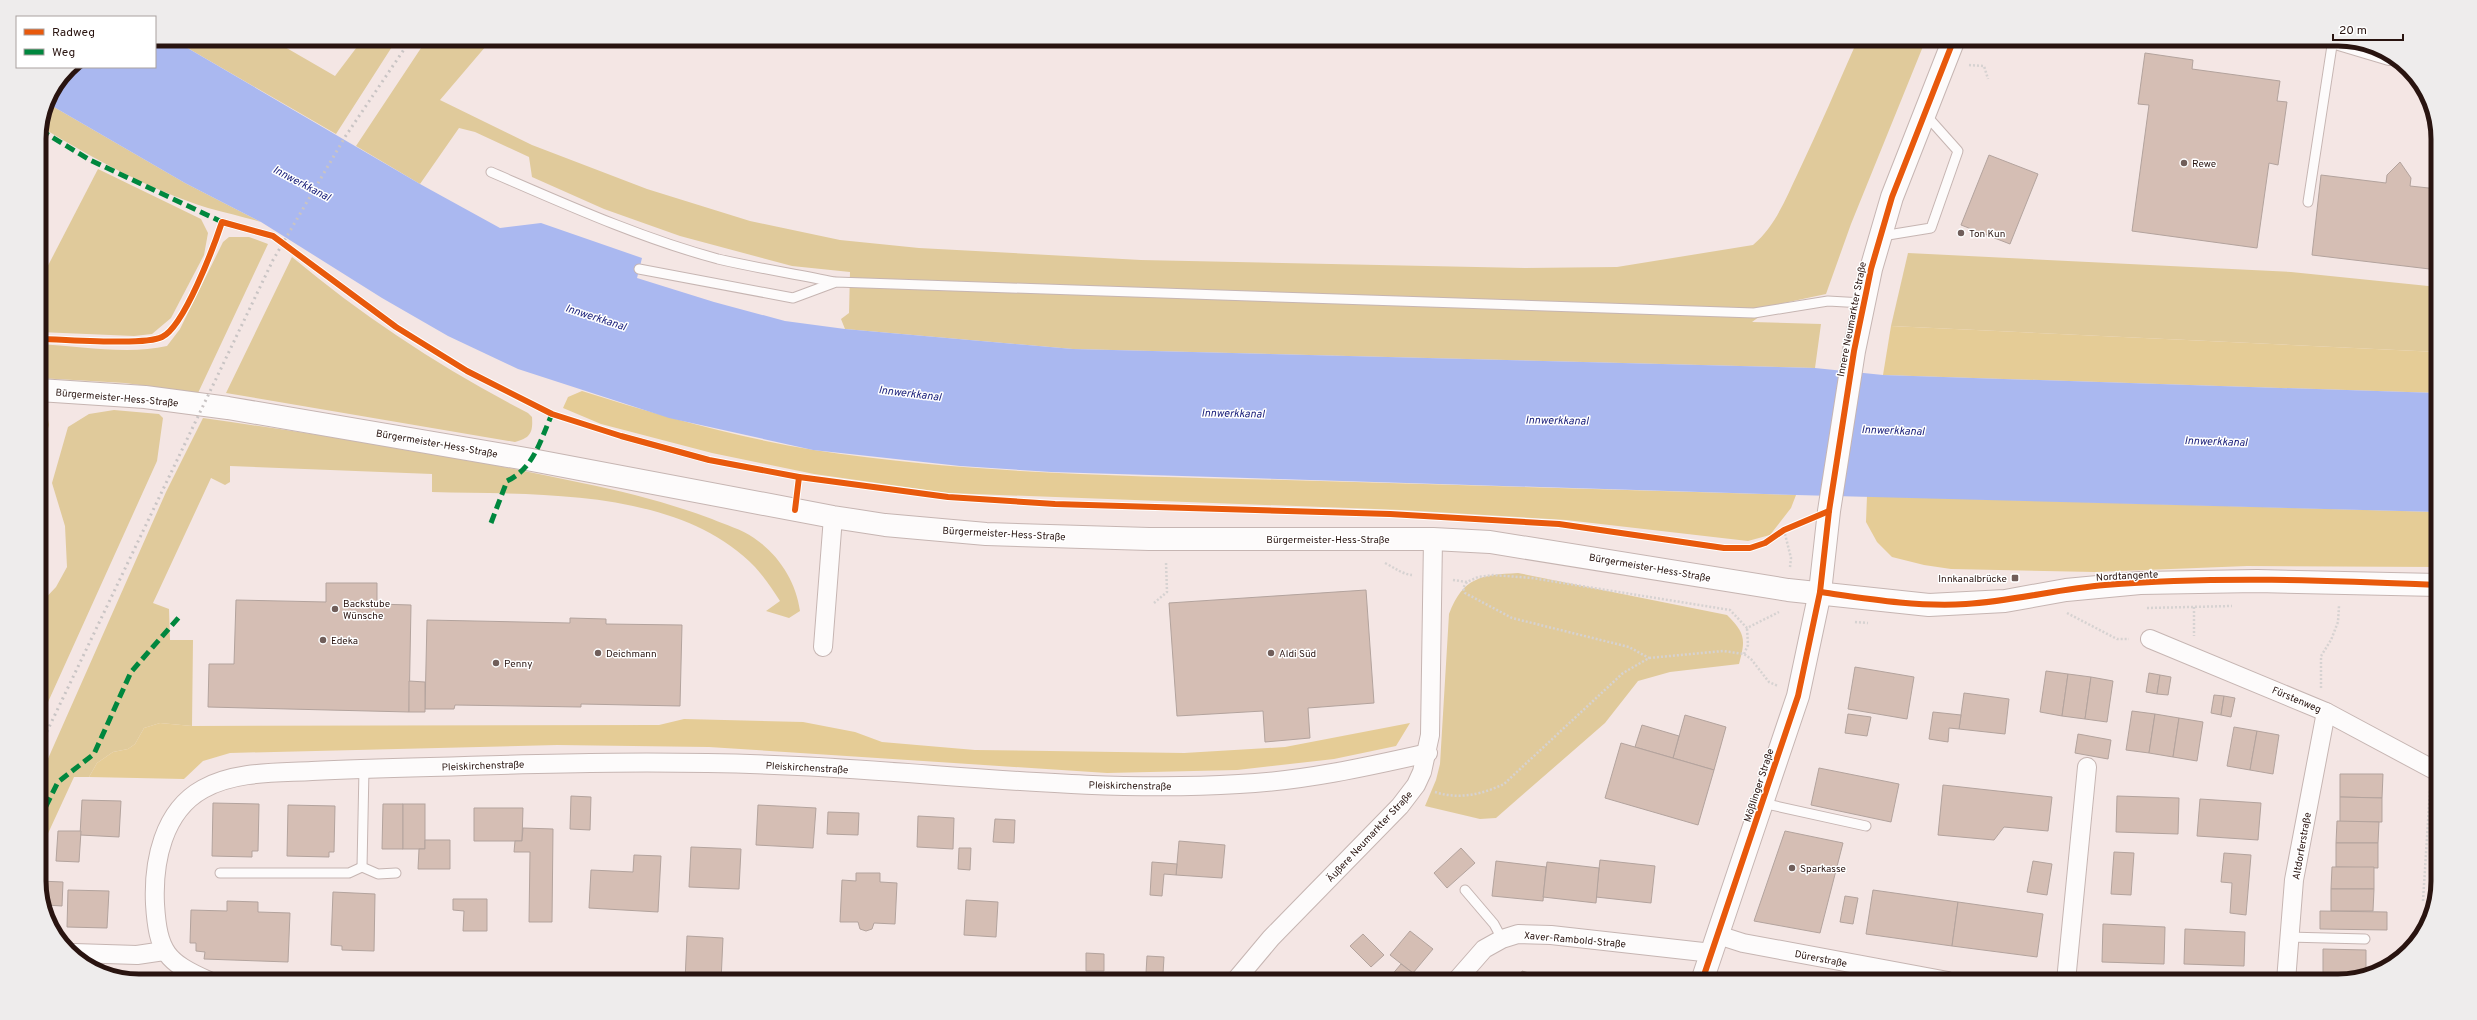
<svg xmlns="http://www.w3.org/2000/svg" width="2477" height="1020" font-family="Overpass,sans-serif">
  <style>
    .green { fill: #e0ca9b }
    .forest { fill: #e5cc96 }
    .water { fill: #aab8f0 }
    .building { fill: #d5beb4; stroke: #b3a39d }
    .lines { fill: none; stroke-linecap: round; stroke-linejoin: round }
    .lane-casing { stroke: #c6b5b2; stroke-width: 11 }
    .street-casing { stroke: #c6b5b2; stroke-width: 20 }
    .secondary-casing { stroke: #c6b5b2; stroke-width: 24 }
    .path { stroke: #d6d2d1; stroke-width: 2.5; stroke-dasharray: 2 2; stroke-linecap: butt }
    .lane { stroke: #fdfbfb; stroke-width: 9 }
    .street { stroke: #fdfbfb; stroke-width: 18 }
    .secondary { stroke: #fdfbfb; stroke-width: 22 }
    .rail { stroke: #c9c4c4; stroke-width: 3; stroke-dasharray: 2 4; stroke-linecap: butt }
    .quiet { stroke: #00873e; stroke-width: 5; stroke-dasharray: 10 5; stroke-linecap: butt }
    .cycleway-casing { stroke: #fff; stroke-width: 8 }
    .cycleway { stroke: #e8590c; stroke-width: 6 }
    .poi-dot { fill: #705e5a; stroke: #fff; stroke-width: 1.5 }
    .labels { text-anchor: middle; stroke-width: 3; stroke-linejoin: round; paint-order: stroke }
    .poi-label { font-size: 10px; fill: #291410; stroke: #fff; text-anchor: start }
    .street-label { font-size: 10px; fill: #291410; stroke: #fff }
    .water-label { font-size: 11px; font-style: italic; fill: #161c78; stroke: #fff }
    .rim { fill: none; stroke: #291410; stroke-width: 5 }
  </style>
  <rect width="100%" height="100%" fill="#f4e6e4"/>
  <g class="green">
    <path d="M172,39H271L335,76L363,39H397L336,134Z"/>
    <path d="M427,39H492L440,100L532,145L647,189L750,221L840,240L919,248L1141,260L1525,268L1617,267L1753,245C1775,227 1786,198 1798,173C1819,129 1838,84 1858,39H1926L1851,224L1826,294L1775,305L1752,322L1821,324L1815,368L1073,349L845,329L841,319L849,313L850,272L792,266L680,236L604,209L532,177L529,157L475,132L459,128L420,184L356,146Z"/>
    <path d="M47,103L185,183L261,222C244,217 226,213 208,208C150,190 93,158 41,127Z"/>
    <path d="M98,169L201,219L208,233L204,255L171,318L152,334L134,336L39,332V283Z"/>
    <path d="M229,237H249L268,244L198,393L125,383L39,378V344C79,346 128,355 167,346L180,329L223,242Z"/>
    <path d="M1908,253L2291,272L2438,287V352L1891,326Z"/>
    <path d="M292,257C365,318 443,369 528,413L532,417C533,432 531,438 515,442L226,393Z"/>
    <path d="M39,410L47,415L49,425L39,460Z"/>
    <path d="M114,410L159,414L163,418L157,461L39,722V605L56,587L67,567L65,526L52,483L68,427L89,414Z"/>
    <path d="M203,418C330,436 457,456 582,483C627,492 669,503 712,519C726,525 741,529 754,538C778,554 796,581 800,611L789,618L766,611L780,601C772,589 765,578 755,567C678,487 534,495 432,492V474L230,466V482L225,485L211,478L153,603L169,609L170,640H193L192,726L160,723L144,728L135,744L128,749L113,752L97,763L89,777H74L39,853V779L166,492Z"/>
    <path d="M1518,573L1727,615C1745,633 1746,639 1739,664L1670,672L1638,681L1605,723L1496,818L1480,819L1425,806L1436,780L1440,764L1449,614C1463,577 1481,575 1518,573Z"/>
  </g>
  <g class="forest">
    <path d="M1891,326L2438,352V393L1883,375Z"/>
    <path d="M582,391C658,415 735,437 814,450C970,474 1129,476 1286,480C1456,485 1626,490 1796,495L1791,508L1770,535L1748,541L1566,520L1401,510L948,493L814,474L712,453L601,424L563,408L568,397Z"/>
    <path d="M1867,496L2438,512V567L2247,566L2095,572L1951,569L1924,565L1892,557L1877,542L1866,522Z"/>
    <path d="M684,719L803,722L855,732L882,742L975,750L1184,753L1285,747L1410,723L1396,746L1334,759L1237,770L1107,773L709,747L557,745L230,753L203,761L184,779L89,777L97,763L113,752L128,749L135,744L144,728L160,723L192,726L659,725Z"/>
  </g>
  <path class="water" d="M155,39H172L420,184L500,228L541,223L642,258L637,278L714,302L785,321L845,329L1073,349L1815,368L1883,375L2438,393V512L1796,495L1051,472L960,466L813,450L669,418L518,369L448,336L382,298L261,222L185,183L47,103L49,95L70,67H155Z"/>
  <g class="building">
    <path d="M2145,53L2193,60L2192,69L2280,81L2277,101L2287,102L2278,165L2269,163L2257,248L2132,231L2149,105L2138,104Z"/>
    <path d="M1989,155L2038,174L2010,244L1961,225Z"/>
    <path d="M2400,162L2411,178L2410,186L2438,189V270L2312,255L2321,175L2386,183L2387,175Z"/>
    <path d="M326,583H377V604L411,605L409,712L208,707L209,664H234L236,600L326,602Z"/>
    <path d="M1366,590L1374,703L1308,708L1310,738L1265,742L1263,711L1177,716L1169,603Z"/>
    <path d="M570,618L606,619V624L682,625L680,706L581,704V707L455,705L454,709H425L427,620L570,623Z"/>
    <path d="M1855,667L1914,677L1907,719L1848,709Z"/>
    <path d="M2046,671L2068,674L2062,716L2040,712Z"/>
    <path d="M2149,673L2160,675L2157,694L2146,692Z"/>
    <path d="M2068,674L2091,677L2085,719L2062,716Z"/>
    <path d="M2160,675L2171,677L2168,695L2157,694Z"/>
    <path d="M2091,677L2113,681L2107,722L2085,719Z"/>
    <path d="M409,681L425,682V712H409Z"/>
    <path d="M1964,693L2009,699L2005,734L1959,729Z"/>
    <path d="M2214,695L2224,696L2221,715L2211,713Z"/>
    <path d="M2224,696L2235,698L2231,717L2221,715Z"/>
    <path d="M2132,711L2155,714L2149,753L2126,750Z"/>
    <path d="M1933,712L1961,715L1959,729L1949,728L1948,742L1929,739Z"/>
    <path d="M1848,714L1871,717L1867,736L1845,733Z"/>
    <path d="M2155,714L2179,718L2173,757L2149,753Z"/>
    <path d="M1685,715L1726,727L1714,770L1673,758Z"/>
    <path d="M2179,718L2203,722L2197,761L2173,757Z"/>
    <path d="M1642,725L1679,736L1673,758L1635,747Z"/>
    <path d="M2234,727L2257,731L2250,770L2227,766Z"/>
    <path d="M2257,731L2279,735L2273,774L2250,770Z"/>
    <path d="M2078,734L2111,740L2108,759L2075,753Z"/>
    <path d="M1621,743L1714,770L1698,825L1605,798Z"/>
    <path d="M1819,768L1899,784L1891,822L1811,805Z"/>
    <path d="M2340,774H2383L2382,798L2340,797Z"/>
    <path d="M1943,785L2052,797L2048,831L2004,827L1994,840L1938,835Z"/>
    <path d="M571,796L591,797L590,830L570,829Z"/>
    <path d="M2117,796L2179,798L2178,834L2116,832Z"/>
    <path d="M2340,797L2382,798V822H2340Z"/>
    <path d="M2200,799L2261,803L2258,840L2197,836Z"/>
    <path d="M82,800L121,801L119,837L80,835Z"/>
    <path d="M213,803L259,804L258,851H252V857L212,856Z"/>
    <path d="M383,804H403V849H382Z"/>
    <rect x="403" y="804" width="22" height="45"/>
    <path d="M288,805L335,806L334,852H329V857L287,856Z"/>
    <path d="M758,805L816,808L813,848L756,845Z"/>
    <path d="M474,808H523L522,841H474Z"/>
    <path d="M828,812L859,813L858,835L827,834Z"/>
    <path d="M918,816L954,818L953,849L917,847Z"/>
    <path d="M995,819L1015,820L1014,843L993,842Z"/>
    <path d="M2337,821L2379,822L2378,843H2336Z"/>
    <path d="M523,828L553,829L552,922H529L530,852H514L515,841H522Z"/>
    <path d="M58,831H81L79,862L56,861Z"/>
    <path d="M1785,831L1843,843L1820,933L1754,921Z"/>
    <path d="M425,840H450V869H418L419,849H425Z"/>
    <path d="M1179,841L1225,845L1222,878L1176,875Z"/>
    <path d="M2336,843H2378V868L2336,867Z"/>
    <path d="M691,847L741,849L739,889L689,887Z"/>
    <path d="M959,848H971L970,870L958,869Z"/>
    <path d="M1461,848L1475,863L1447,888L1434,873Z"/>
    <path d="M2114,852L2134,853L2131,895L2111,894Z"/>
    <path d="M2224,853L2251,855L2246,915L2230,913L2232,883L2221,882Z"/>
    <path d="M634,855L661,856L658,912L589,908L591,870L633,872Z"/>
    <path d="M1600,860L1655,866L1651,903L1596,897Z"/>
    <path d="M1496,861L1546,867L1543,901L1492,896Z"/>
    <path d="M2033,861L2052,864L2047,895L2027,892Z"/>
    <path d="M1152,862L1177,864L1176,875L1164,874L1162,896L1150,895Z"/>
    <path d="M1547,862L1599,868L1596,903L1543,897Z"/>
    <path d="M2332,867H2374V889H2331Z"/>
    <path d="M856,873H880V882L897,883L895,924L874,923L872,929L866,931L860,929L858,922H840L842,880L856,881Z"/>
    <path d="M39,881L63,882L62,906L46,905L39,888Z"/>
    <path d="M2331,889H2374L2373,911H2331Z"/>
    <path d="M68,890L109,891L107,928L67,927Z"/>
    <path d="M1873,890L1958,902L1952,946L1866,934Z"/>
    <path d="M333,892L375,894L374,951L342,950V946L331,945Z"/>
    <path d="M1845,896L1858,898L1853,924L1840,922Z"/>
    <path d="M453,899H487V931H463L464,911L453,910Z"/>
    <path d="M966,900L998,902L996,937L964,935Z"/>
    <path d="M227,901L258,902V912L290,913L288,962L204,959L205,952L196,951V943H190L191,910L227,911Z"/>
    <path d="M1958,902L2043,914L2037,957L1952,946Z"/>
    <path d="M2320,911L2387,912V930L2320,929Z"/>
    <path d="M2103,924L2165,927L2164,964L2102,962Z"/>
    <path d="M2185,929L2245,932L2244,966L2184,964Z"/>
    <path d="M1410,931L1433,949L1413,973L1390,955Z"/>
    <path d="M1363,934L1384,955L1371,967L1350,946Z"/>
    <path d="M687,936L723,938L721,981H685Z"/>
    <path d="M2323,949L2366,950V973H2323Z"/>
    <path d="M1086,953L1104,954V971H1086Z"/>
    <path d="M1147,956L1164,957L1163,974L1146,973Z"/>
    <path d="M1401,964L1413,973L1407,981H1398L1391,976Z"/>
    <path d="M1522,971L1552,980V981H1519Z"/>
    <path d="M2323,973H2366L2338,981H2323Z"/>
    <path d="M453,974L464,976L463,981H452Z"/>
    <path d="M396,976L421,981H395Z"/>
    <path d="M464,976L475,978L474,981H463Z"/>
  </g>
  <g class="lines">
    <g class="lane-casing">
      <g id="lane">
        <path d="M491,172C565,204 640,238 718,259C756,268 796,274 834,282"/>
        <path d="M2308,202L2333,39"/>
        <path d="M1882,236L1931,228L1958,151L1925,114"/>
        <path d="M639,269L793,298L836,282L1754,313L1828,301L1863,303"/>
        <path d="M364,769L362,867L378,874L396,873"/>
        <path d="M1762,803L1866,826"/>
        <path d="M220,873H349L362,867"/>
        <path d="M1465,890L1494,924L1502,939"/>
        <path d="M2288,937L2365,939"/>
      </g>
    </g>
    <g class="street-casing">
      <g id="street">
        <path d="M2332,39L2389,56"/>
        <path d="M2150,639L2326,712L2438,772"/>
        <path d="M823,647L833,517"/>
        <path d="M1718,935L1743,943L1948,981"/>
        <path d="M74,953L137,955L164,951"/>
        <path d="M209,981C166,962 158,952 155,904C153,862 163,811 203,789C235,771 277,773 312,771C351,769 390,768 430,767C552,763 675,760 798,766C944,773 1092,793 1239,784C1303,781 1366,767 1428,753"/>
        <path d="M1235,981L1271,938L1400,806L1416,785L1422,772L1430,735L1433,539"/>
        <path d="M1456,981L1484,949L1502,939L1518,934L1551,935L1712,953"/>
        <path d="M2066,981L2087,767"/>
        <path d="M2286,981L2294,880L2326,712"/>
      </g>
    </g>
    <g class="secondary-casing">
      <g id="secondary">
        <path d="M39,390L145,397L228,408L532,460L833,517L885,525L986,534L1149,539H1433L1490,542L1788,590L1929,605L2005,601L2066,590L2140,583L2257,581L2438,585"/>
        <path d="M1702,981L1798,696L1820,592L1829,511L1854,351L1871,269L1892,197L1954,39"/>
      </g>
    </g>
    <g class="path">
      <path d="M1969,65L1984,66L1988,79"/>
      <path d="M1784,530L1791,558L1790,567"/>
      <path d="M1385,563C1395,568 1402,574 1412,575"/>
      <path d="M1453,580L1467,582L1478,577L1493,575L1532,578L1730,610L1747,628L1779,612"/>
      <path d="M1467,582L1463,588L1465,593L1512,618L1629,647L1649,658"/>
      <path d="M1154,603L1167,592L1166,562"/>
      <path d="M2194,607V636"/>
      <path d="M2147,608L2232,606"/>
      <path d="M2067,613L2117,639H2129"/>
      <path d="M1855,622L1868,623"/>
      <path d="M1744,654L1748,645L1747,628"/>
      <path d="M2321,688V656L2331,640L2338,622L2339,606"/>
      <path d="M1435,792C1459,800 1483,794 1504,784L1623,673L1649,658L1723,651L1744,654L1751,659L1769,682L1778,686"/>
      <path d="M2423,901L2430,790"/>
    </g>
    <use href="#lane" class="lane"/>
    <use href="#street" class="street"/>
    <use href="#secondary" class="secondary"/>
    <path class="rail" d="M39,748L273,260L345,137L411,39"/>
    <g class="quiet">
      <path d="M40,130L90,160L222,222"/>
      <path d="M491,523L507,481C534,468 540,441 552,414"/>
      <path d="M39,820L58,782L94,754L131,672L180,616"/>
    </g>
    <g class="cycleway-casing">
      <g id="cycleway">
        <path d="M39,339C63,339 144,346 162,337C184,327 214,246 222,222L273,236L396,327L467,371L552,414L621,436L709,460L799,477"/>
        <path d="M795,510L799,477L948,497L1055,504L1390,514L1559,524L1724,548H1750L1765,543L1784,530L1829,511"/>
        <path d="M1820,592C1869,599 1917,607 1966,604C2013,601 2058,589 2105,585C2215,576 2328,580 2438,585"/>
        <path d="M1702,981L1798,696L1820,592L1829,511L1854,351L1871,269L1892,197L1954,39"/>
      </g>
    </g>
    <use href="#cycleway" class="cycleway"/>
  </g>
  <g class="poi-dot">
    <circle cx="2184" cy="163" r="4"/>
    <circle cx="1961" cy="233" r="4"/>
    <rect x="2011" y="574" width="8" height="8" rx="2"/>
    <circle cx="335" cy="609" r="4"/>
    <circle cx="323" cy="640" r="4"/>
    <circle cx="598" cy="653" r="4"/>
    <circle cx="1271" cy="653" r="4"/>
    <circle cx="496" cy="663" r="4"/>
    <circle cx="1792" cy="868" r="4"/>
  </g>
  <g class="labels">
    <g class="poi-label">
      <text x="2192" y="167">Rewe</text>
      <text x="1969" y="237">Ton Kun</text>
      <text x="2007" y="582" text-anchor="end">Innkanalbrücke</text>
      <text x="343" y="607">Backstube<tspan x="343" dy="12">Wünsche</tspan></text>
      <text x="331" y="644">Edeka</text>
      <text x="606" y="657">Deichmann</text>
      <text x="1279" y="657">Aldi Süd</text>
      <text x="504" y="667">Penny</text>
      <text x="1800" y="872">Sparkasse</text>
    </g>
    <g class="street-label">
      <text transform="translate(1851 319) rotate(-79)" y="4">Innere Neumarkter Straße</text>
      <text transform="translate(117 397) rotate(5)" y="4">Bürgermeister-Hess-Straße</text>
      <text transform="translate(437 443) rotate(10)" y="4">Bürgermeister-Hess-Straße</text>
      <text transform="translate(1004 533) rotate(3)" y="4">Bürgermeister-Hess-Straße</text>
      <text x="1328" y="543">Bürgermeister-Hess-Straße</text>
      <text transform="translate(1650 567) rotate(10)" y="4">Bürgermeister-Hess-Straße</text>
      <text transform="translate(2127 575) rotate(-3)" y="4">Nordtangente</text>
      <text transform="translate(2297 699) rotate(23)" y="4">Fürstenweg</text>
      <text transform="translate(483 765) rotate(-2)" y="4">Pleiskirchenstraße</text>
      <text transform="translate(807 767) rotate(3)" y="4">Pleiskirchenstraße</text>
      <text transform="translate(1130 785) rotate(1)" y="4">Pleiskirchenstraße</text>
      <text transform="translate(1758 785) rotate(-72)" y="4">Mößlinger Straße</text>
      <text transform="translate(1369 836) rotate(-47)" y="4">Äußere Neumarkter Straße</text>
      <text transform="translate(2301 846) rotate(-80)" y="4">Altdorferstraße</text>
      <text transform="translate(1575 939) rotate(5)" y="4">Xaver-Rambold-Straße</text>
      <text transform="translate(1821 958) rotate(11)" y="4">Dürerstraße</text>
    </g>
    <g class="water-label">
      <text transform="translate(302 183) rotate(28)" y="4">Innwerkkanal</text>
      <text transform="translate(596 317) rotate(18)" y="4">Innwerkkanal</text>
      <text transform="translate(910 393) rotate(7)" y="4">Innwerkkanal</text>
      <text transform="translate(1233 413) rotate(1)" y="4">Innwerkkanal</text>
      <text transform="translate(1557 420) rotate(1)" y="4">Innwerkkanal</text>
      <text transform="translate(1893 430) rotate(2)" y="4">Innwerkkanal</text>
      <text transform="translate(2216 441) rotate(2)" y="4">Innwerkkanal</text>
    </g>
  </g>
  <path d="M0 0H2477V1020H0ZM139 46H2338A93 93 0 0 1 2431 139V881A93 93 0 0 1 2338 974H139A93 93 0 0 1 46 881V139A93 93 0 0 1 139 46Z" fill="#eeecec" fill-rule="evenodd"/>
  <path class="rim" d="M139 46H2338A93 93 0 0 1 2431 139V881A93 93 0 0 1 2338 974H139A93 93 0 0 1 46 881V139A93 93 0 0 1 139 46Z"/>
  <rect x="16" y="16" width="140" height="52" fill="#ffffff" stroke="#a9a19f"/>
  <rect x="24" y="29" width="20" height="6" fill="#e8590c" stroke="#a9a19f"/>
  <text x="52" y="36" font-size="12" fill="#291410">Radweg</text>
  <rect x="24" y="49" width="20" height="6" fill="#00873e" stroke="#a9a19f"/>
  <text x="52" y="56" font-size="12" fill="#291410">Weg</text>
  <path d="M2333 34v6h70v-6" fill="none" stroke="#291410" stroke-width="2"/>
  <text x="2339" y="34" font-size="12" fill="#291410" stroke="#ffffff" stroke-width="3" paint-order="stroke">20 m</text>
</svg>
